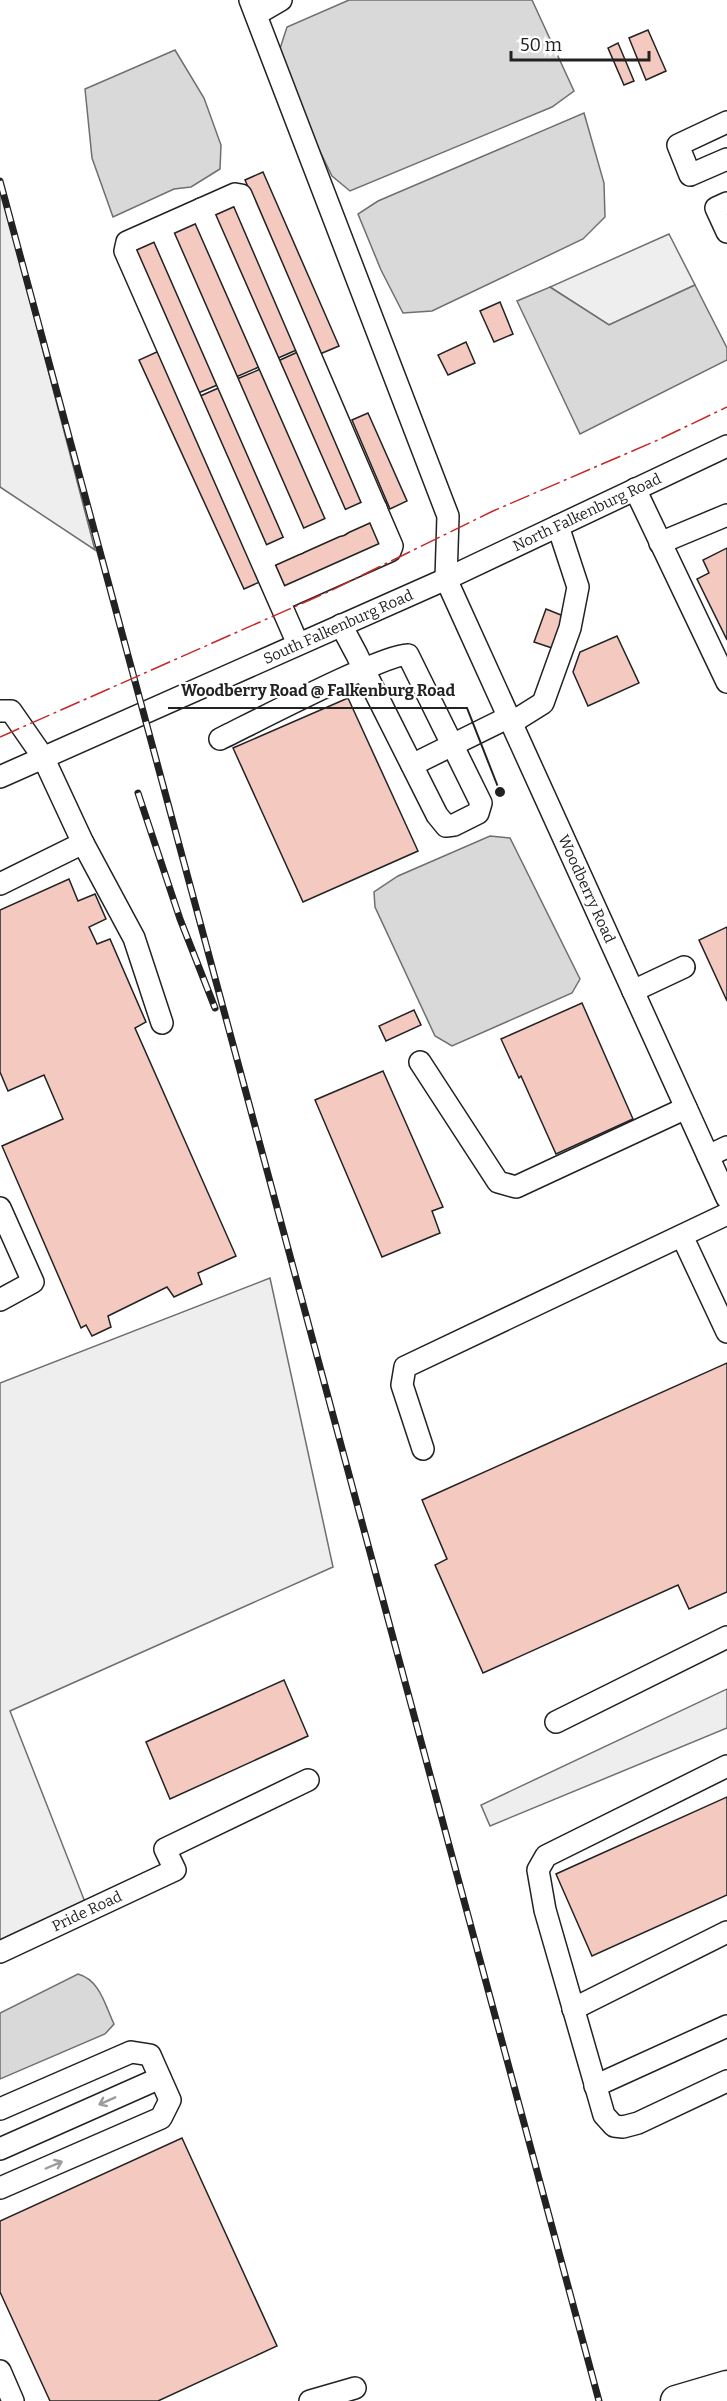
<svg xmlns="http://www.w3.org/2000/svg" width="727" height="2401" font-family="Bitter,serif">
  <style>
    .green { fill: #eee; stroke: #6f6f6f; stroke-width: 1.5 }
    .water { fill: #d9d9d9; stroke: #6f6f6f; stroke-width: 1.5 }
    .building { fill: #f3c9c0; stroke: #222; stroke-width: 1.5 }
    .lines { fill: none; stroke-linecap: round; stroke-linejoin: round }
    .minor-casing { stroke: #222; stroke-width: 24 }
    .highway-casing { stroke: #222; stroke-width: 33 }
    .minor { stroke: #fff; stroke-width: 21 }
    .highway { stroke: #fff; stroke-width: 30 }
    .rail-casing { stroke: #222; stroke-width: 7 }
    .rail { stroke: #fff; stroke-width: 4.5; stroke-dasharray: 14; stroke-linecap: butt }
    .power { stroke: #c62828; stroke-width: 1.5; stroke-dasharray: 21 4.5 3 4.5; stroke-linecap: butt }
    .oneway { stroke: #9c9c9c }
    .labels { text-anchor: middle; stroke-width: 4.5; stroke-linejoin: round; paint-order: stroke }
    .street-label { font-size: 15px; fill: #222; stroke: #fff }
    .leader { fill: none; stroke: #222; stroke-width: 2 }
    .callout-dot { fill: #222; stroke: #fff; stroke-width: 2 }
    .callout-label { font-size: 16px; text-anchor: middle; font-weight: bold; fill: #222; stroke: #fff; stroke-width: 4.5; stroke-linejoin: round; paint-order: stroke }
  </style>
  <rect width="100%" height="100%" fill="#fff"/>
  <g class="green">
    <path d="M0,186L95,550L0,487Z"/>
    <path d="M669,234L695,285L609,325L550,287Z"/>
    <path d="M270,1278L333,1567L10,1711L85,1902L0,1942V1383Z"/>
    <path d="M727,1689V1728L490,1826L481,1805Z"/>
  </g>
  <g class="water">
    <path d="M349,0H532L574,91L552,107L350,191L332,176L276,61L287,27Z"/>
    <path d="M175,50L204,98L221,145L220,169L191,187L174,189L113,217L92,158L85,89Z"/>
    <path d="M584,113L604,183L605,217L583,239L432,311L403,313L381,270L358,214L378,201Z"/>
    <path d="M695,285L727,348V360L580,434L517,301L550,287L609,325Z"/>
    <path d="M490,836L510,838L580,979L572,993L452,1046L435,1036L375,907L374,892L398,876Z"/>
    <path d="M78,1974C100,1980 105,2005 114,2024L105,2034L0,2079V2013Z"/>
  </g>
  <g class="building">
    <path d="M648,30L666,71L646,80L629,38Z"/>
    <path d="M618,43L634,81L624,85L608,48Z"/>
    <path d="M263,172L339,346L320,354L245,180Z"/>
    <path d="M236,201L301,348L276,359L211,212Z"/>
    <path d="M197,219L261,366L236,377L172,230Z"/>
    <path d="M157,236L222,383L196,394L132,248Z"/>
    <path d="M500,302L513,334L494,342L480,311Z"/>
    <path d="M466,342L475,363L448,375L438,355Z"/>
    <path d="M302,350L369,502L344,513L278,361Z"/>
    <path d="M159,351L264,580L244,589L139,360Z"/>
    <path d="M263,368L329,520L303,531L237,379Z"/>
    <path d="M223,386L289,536L263,547L198,397Z"/>
    <path d="M368,413L407,501L390,509L352,420Z"/>
    <path d="M376,519L389,549L287,592L274,562Z"/>
    <path d="M727,548V640L697,579L709,573L703,560Z"/>
    <path d="M546,609L566,617L555,649L534,642Z"/>
    <path d="M617,636L639,683L588,706L573,672L580,652Z"/>
    <path d="M348,698L418,851L303,902L233,748Z"/>
    <path d="M69,879L78,901L95,894L106,919L89,927L97,944L110,939L146,1022L135,1028L236,1256L198,1273L202,1284L174,1297L167,1287L108,1316L111,1327L92,1336L86,1325L81,1328L2,1146L63,1119L44,1075L8,1091L0,1072V910Z"/>
    <path d="M727,927V1001L699,940Z"/>
    <path d="M582,1003L633,1119L556,1154L521,1076L519,1078L501,1039Z"/>
    <path d="M414,1010L421,1025L386,1041L379,1026Z"/>
    <path d="M383,1071L443,1207L432,1211L440,1233L382,1257L315,1100Z"/>
    <path d="M727,1363V1592L689,1609L678,1585L483,1673L435,1565L447,1559L422,1500Z"/>
    <path d="M284,1680L308,1736L170,1799L146,1742Z"/>
    <path d="M727,1797V1895L592,1956L556,1874Z"/>
    <path d="M182,2138L277,2346L158,2401H50L0,2292V2221Z"/>
  </g>
  <g class="lines">
    <g class="minor-casing">
      <g id="minor">
        <path id="s1" d="M250,0L448,516L446,579L727,1198"/>
        <path d="M257,14L281,0"/>
        <path d="M727,122L678,145L690,175L727,159"/>
        <path d="M727,203L716,208L727,232"/>
        <path d="M201,209L340,525"/>
        <path d="M160,228L298,543"/>
        <path d="M635,489L727,682"/>
        <path d="M660,543L727,515"/>
        <path d="M262,559L376,508"/>
        <path d="M280,600L390,551L392,546L241,195L235,194L127,242L125,251L298,644"/>
        <path d="M0,711H11L43,757L83,843"/>
        <path d="M511,723L543,703L570,628L578,587L558,526"/>
        <path d="M220,739C249,725 388,652 408,655L481,803L478,813L454,825L446,826L437,815L364,670L357,655L341,625"/>
        <path d="M412,765L509,717"/>
        <path id="s2" d="M0,777L446,579L727,446"/>
        <path d="M0,884L83,843L134,938L162,1023"/>
        <path d="M633,991L684,967"/>
        <path d="M420,1062L498,1182L516,1187L686,1108"/>
        <path d="M708,1156L727,1147"/>
        <path d="M0,1208L33,1282L0,1300"/>
        <path d="M682,1236L727,1332"/>
        <path d="M423,1449L402,1385L405,1367L727,1214"/>
        <path d="M556,1722L727,1637"/>
        <path d="M727,1766L546,1856L538,1870L545,1910L604,2115L614,2126L623,2127L638,2123L727,2081"/>
        <path id="s3" d="M0,1952L175,1870L165,1849L308,1780"/>
        <path d="M573,2009L727,1932"/>
        <path d="M595,2086L727,2026"/>
        <path d="M0,2109L131,2052L150,2055L170,2100L161,2118L0,2188"/>
        <path d="M0,2149L160,2078"/>
        <path d="M0,2371L13,2401"/>
        <path d="M310,2401L355,2388"/>
      </g>
    </g>
    <g class="highway-casing">
      <path id="highway" d="M676,2401L727,2386"/>
    </g>
    <use href="#minor" class="minor"/>
    <use href="#highway" class="highway"/>
    <g class="rail-casing">
      <g id="rail">
        <path d="M0,181L599,2401"/>
        <path d="M138,793L180,919L215,1008"/>
      </g>
    </g>
    <use href="#rail" class="rail"/>
    <path class="power" d="M0,737L330,591L493,511L658,440L727,407"/>
  </g>
  <defs><path id="oneway-shaft" d="M-6 0H5M1.5-3L5.5 0L1.5 3" fill="none" stroke-width="1.6" stroke-linecap="round" stroke-linejoin="round" transform="scale(1.5)"/></defs>
  <g class="oneway">
    <use href="#oneway-shaft" transform="translate(107 2101) rotate(156)"/>
    <use href="#oneway-shaft" transform="translate(54 2165) rotate(-23)"/>
  </g>
  <g class="labels">
    <g class="street-label">
      <text dy="5" stroke="none"><textPath href="#s2" startOffset="644">North Falkenburg Road</textPath></text>
      <text dy="5" stroke="none"><textPath href="#s2" startOffset="370">South Falkenburg Road</textPath></text>
      <text dy="5" stroke="none"><textPath href="#s1" startOffset="956">Woodberry Road</textPath></text>
      <text dy="5" stroke="none"><textPath href="#s3" startOffset="96">Pride Road</textPath></text>
    </g>
  </g>
  <path class="leader" d="M500 792L467 708H168"/>
  <circle class="callout-dot" cx="500" cy="792" r="6"/>
  <g class="callout-label">
    <text x="318" y="696">Woodberry Road @ Falkenburg Road</text>
  </g>
  <path d="M511 51v9h138v-9" fill="none" stroke="#222222" stroke-width="3"/>
  <text x="520" y="51" font-size="18" fill="#222222" stroke="#ffffff" stroke-width="4.5" paint-order="stroke">50 m</text>
</svg>
